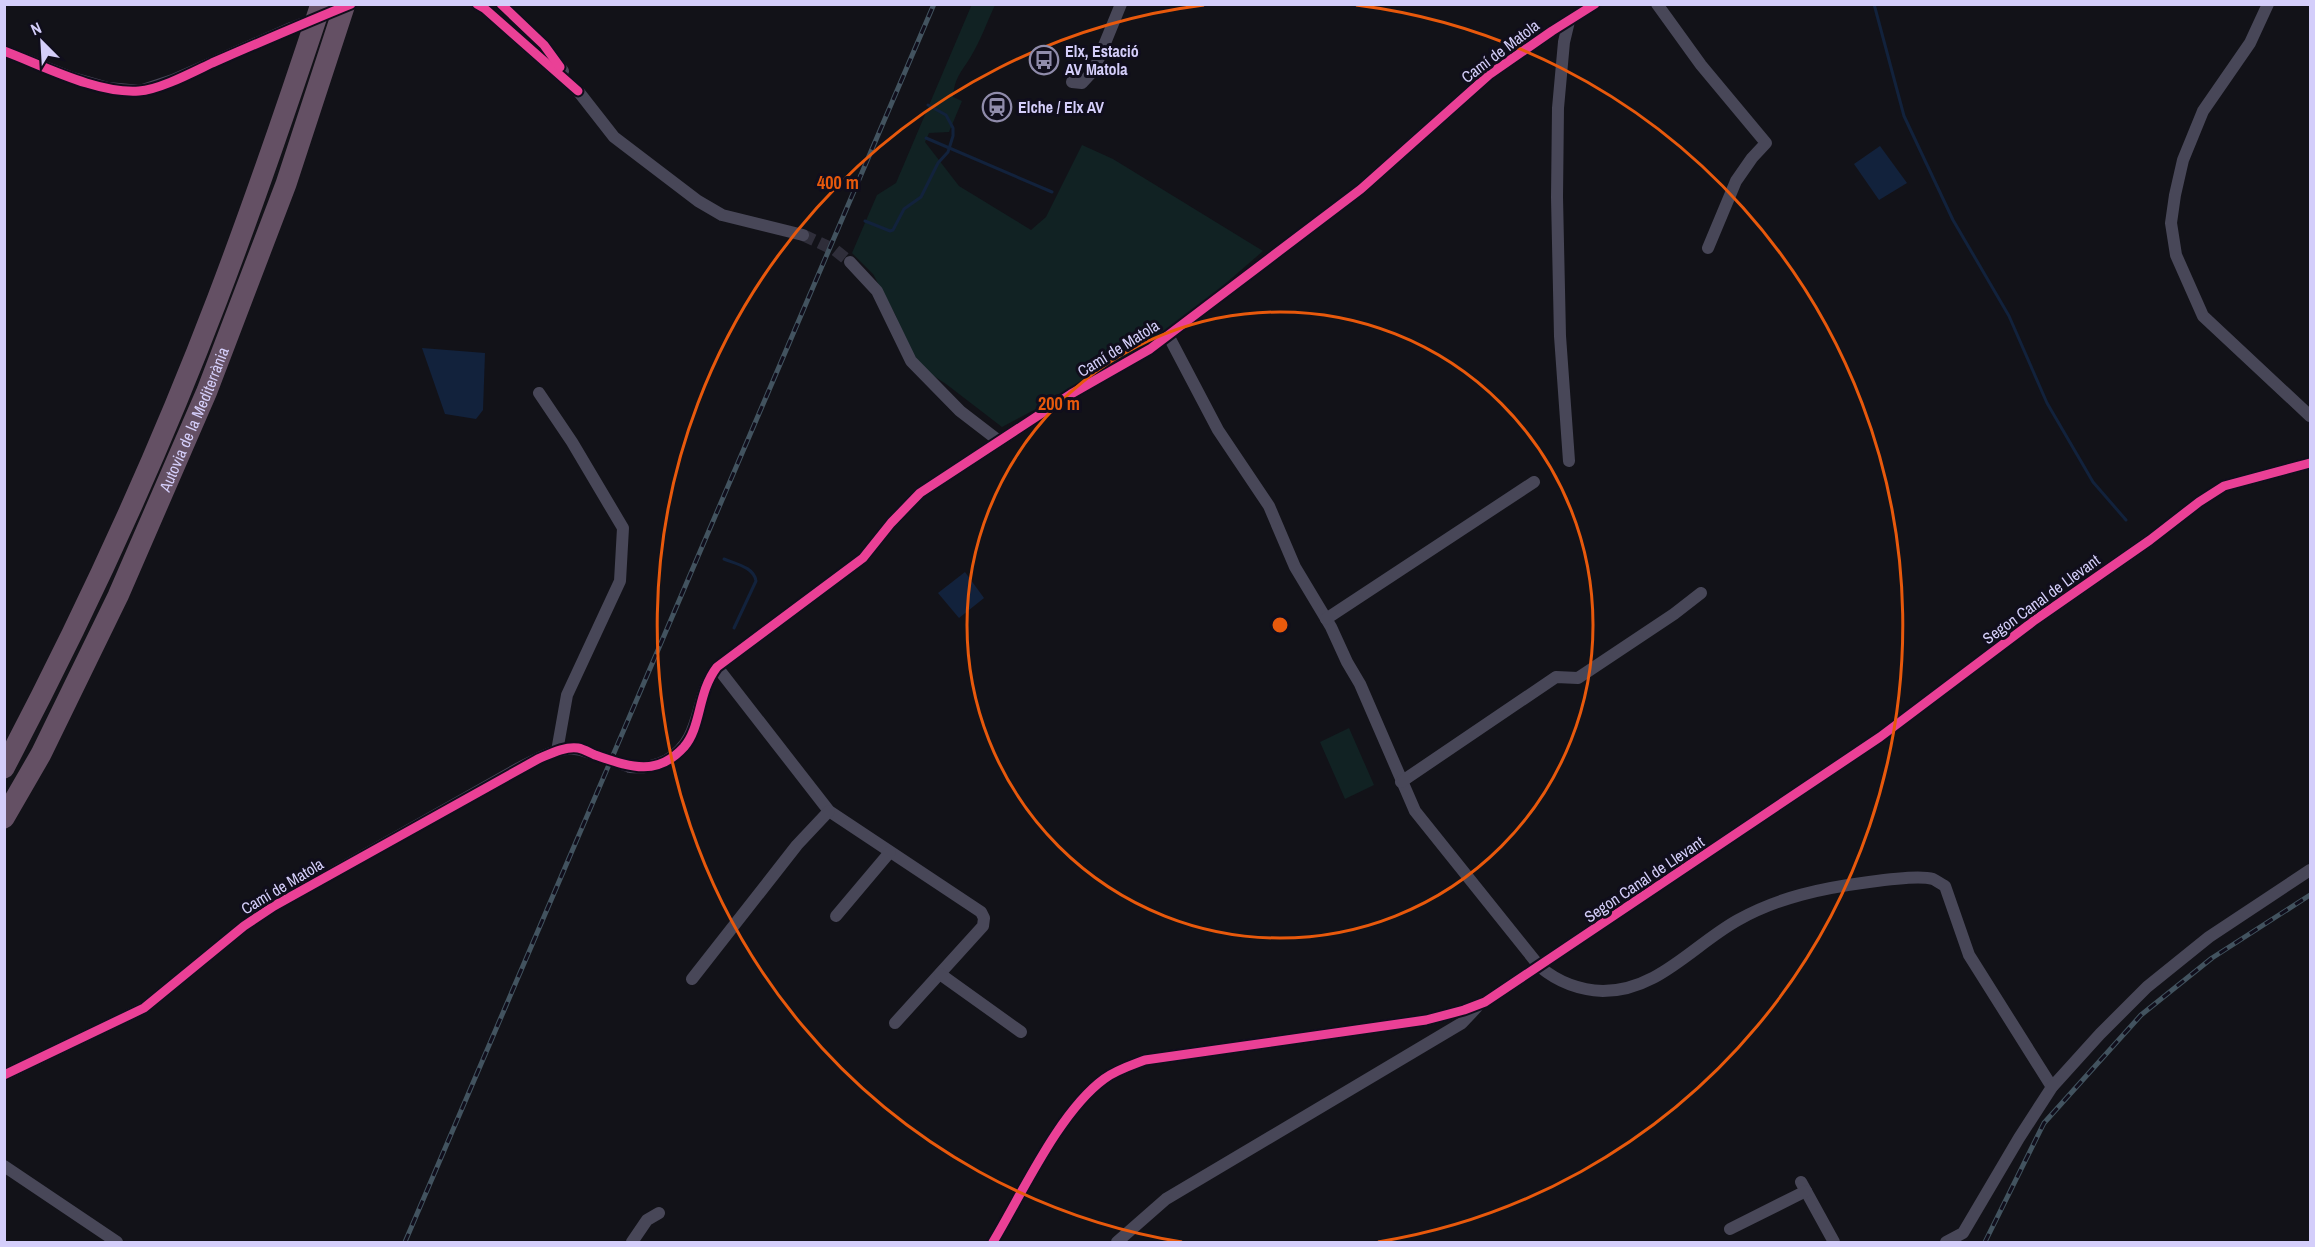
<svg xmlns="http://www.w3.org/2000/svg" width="2315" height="1247" font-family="'Archivo Narrow',sans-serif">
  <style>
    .green { fill: #112223 }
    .water { fill: #12223c }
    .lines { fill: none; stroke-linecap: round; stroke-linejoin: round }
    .stream { stroke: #12223c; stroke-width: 3 }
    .minor-tunnel { stroke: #2f2e3a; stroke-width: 12; stroke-dasharray: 12 6; stroke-linecap: butt }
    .minor { stroke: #484758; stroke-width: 12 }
    .motorway { stroke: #645064; stroke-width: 21 }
    .rail-casing { stroke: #42535f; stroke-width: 5 }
    .rail { stroke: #100e1c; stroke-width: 3; stroke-dasharray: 9; stroke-linecap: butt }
    .cycleway-casing { stroke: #100e1c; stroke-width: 13 }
    .cycleway { stroke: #ea4096; stroke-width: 9 }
    .ring { fill: none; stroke: #e8590c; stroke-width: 3 }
    .labels { text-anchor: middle; stroke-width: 6; stroke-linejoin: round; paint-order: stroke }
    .poi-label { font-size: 16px; font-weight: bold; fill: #d4cefa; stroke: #100e1c; text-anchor: start }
    .street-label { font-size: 16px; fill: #d4cefa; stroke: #100e1c }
    .centre { fill: #e8590c; stroke: #100e1c; stroke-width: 3 }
    .ring-label { font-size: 18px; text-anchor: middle; font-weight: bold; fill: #e8590c; stroke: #100e1c; stroke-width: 6; stroke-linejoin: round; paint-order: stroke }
  </style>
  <rect width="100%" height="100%" fill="#121218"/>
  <g class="green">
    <path d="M972,4L995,5C987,22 980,42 970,58C961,72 954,79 953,97L962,101L949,132L929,133L925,142L959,186L1031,230L1046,217L1082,145L1113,159L1263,251L1150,349L1002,427L946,384L911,361L896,316L873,274L852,253L877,195L896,183Z"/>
    <path d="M1349,728L1374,785L1345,799L1320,742Z"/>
  </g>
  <g class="water">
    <path d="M1880,146L1907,183L1879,200L1854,164Z"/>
    <path d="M422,348L485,353L483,410L476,419L445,414Z"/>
    <path d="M965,572L984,598L959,618L938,593Z"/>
  </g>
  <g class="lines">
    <g class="stream">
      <path d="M1874,4L1904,116L1953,220L2009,316L2047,403L2093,482L2126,520"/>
      <path d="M926,138L1052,192"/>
      <path d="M865,221L890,231L893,230L904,209L921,197L938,163L948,152L953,136V128L946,115L928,105"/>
      <path d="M724,559C736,564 754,567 756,581L734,628"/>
    </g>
    <g class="minor-tunnel">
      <path d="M291,28L346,6"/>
      <path d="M803,235L835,250L850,262"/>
      <path d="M587,752L630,767"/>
    </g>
    <g class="minor">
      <path d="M477,4L484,8L578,91L614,137L698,201L722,215L803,235"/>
      <path d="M501,4L544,45L563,71"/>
      <path d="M1657,4L1701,65L1766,143L1752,158L1736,181L1708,248"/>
      <path d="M2268,4L2250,43L2203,111L2183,160L2175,195L2171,223L2176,255L2203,316L2310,416"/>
      <path d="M4,51L73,78L108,88L140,91L173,80L291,28"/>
      <path d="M1072,82L1082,83L1094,70L1121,4"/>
      <path d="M850,262L877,291L911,361L960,411L999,441"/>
      <path d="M1168,335L1218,430L1269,506L1295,567L1331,627L1347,662L1360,684L1415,811L1540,967C1558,982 1579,990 1603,991C1658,991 1693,945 1738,920C1779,897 1823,888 1869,882C1883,880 1920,875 1933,879C1937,881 1941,884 1945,886L1969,955L2052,1087"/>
      <path d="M539,393L572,442L623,528L620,581L567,695L557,751"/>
      <path d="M1569,461L1560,336L1557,197L1558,108L1564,42L1569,21"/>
      <path d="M1326,619L1534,482"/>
      <path d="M717,667L829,811L981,912L984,918L983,926L895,1023"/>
      <path d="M630,767C644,768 654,767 667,760C704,738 693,698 717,667L863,558L891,523L920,493L1071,394L1150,349L1361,189L1490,74L1552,31L1595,4"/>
      <path d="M1401,782L1556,677L1578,678L1674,614L1701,593"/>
      <path d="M836,916L890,852"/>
      <path d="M940,974L1021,1032"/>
      <path d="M692,979L797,845L829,811"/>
      <path d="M4,1075L144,1008L244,926L274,906L519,768C539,758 565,742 587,752"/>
      <path d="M4,1166L117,1242"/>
      <path d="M1801,1182L1834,1242"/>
      <path d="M1730,1229L1806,1191"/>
      <path d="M632,1242L647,1220L659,1213"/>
      <path d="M993,1242C1022,1194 1059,1112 1104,1079C1116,1070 1132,1065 1145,1060L1426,1020L1464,1010L1485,1002L1880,737L2035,620L2150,540L2199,502L2224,486L2310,463"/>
      <path d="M1117,1242L1166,1199L1462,1023L1477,1007"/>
      <path d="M1946,1242L1963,1233L2019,1138L2052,1087L2100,1034L2147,987L2209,937L2310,870"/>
    </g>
    <g class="motorway">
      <path d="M4,768C84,616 156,460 217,300C254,203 288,104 321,4"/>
      <path id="s1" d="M4,818L41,754L118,596L207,391L286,184L345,4"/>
    </g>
    <g class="rail-casing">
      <g id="rail">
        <path d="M405,1242L934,4"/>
        <path d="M1985,1242L2044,1123L2141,1015L2212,958L2310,895"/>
      </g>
    </g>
    <use href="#rail" class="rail"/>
    <g class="cycleway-casing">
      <g id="cycleway">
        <path d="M477,4L484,8L578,91"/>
        <path d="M501,4L544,45L560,67"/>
        <path d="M4,51C44,66 97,94 139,91C159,90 193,72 212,63C258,43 304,23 351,4"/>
        <path d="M4,1075L144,1008L244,926L274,906L538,759C550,754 565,746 578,748C584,749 590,753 595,755C628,766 656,778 684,747C702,726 697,693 717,667L863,558L891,523L920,493L1071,394L1150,349L1361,189L1490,74L1552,31L1595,4"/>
        <path d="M993,1242C1022,1194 1059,1112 1104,1079C1116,1070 1132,1065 1145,1060L1426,1020L1464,1010L1485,1002L1880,737L2035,620L2150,540L2199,502L2224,486L2310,463"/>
      </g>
    </g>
    <use href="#cycleway" class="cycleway"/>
  </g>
  <g class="ring">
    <circle cx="1280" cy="625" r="313"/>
    <path d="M1182 1242A625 625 0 0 1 1204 5M1356 5A625 625 0 0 1 1378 1242"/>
  </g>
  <defs>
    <g id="bus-ring" transform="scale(1.5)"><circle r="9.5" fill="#100e1c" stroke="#908cab" stroke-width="1.5"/><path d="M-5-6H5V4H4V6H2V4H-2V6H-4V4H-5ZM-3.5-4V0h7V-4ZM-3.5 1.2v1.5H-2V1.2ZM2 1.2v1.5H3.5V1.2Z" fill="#908cab"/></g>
    <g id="station-ring" transform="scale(1.5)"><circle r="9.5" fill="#100e1c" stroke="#908cab" stroke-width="1.5"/><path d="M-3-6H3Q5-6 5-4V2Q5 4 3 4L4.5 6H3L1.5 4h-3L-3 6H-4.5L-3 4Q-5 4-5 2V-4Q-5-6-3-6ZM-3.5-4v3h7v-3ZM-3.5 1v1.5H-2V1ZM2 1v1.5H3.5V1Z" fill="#908cab"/></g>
  </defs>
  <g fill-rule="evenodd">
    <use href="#bus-ring" x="1044" y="60"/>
    <use href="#station-ring" x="997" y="107"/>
  </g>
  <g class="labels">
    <g class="poi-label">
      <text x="1065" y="57">Elx, Estació<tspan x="1065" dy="18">AV Matola</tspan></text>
      <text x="1018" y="113">Elche / Elx AV</text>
    </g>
    <g class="street-label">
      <text transform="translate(1500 51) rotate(-37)" y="6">Camí de Matola</text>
      <text transform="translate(1118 348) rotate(-32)" y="6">Camí de Matola</text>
      <text dy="6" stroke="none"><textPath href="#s1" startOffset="442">Autovia de la Mediterrània</textPath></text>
      <text transform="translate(2041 599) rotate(-36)" y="6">Segon Canal de Llevant</text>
      <text transform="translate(1644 879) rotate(-34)" y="6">Segon Canal de Llevant</text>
      <text transform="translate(282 886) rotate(-31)" y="6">Camí de Matola</text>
    </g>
  </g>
  <circle cx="1280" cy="625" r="9" class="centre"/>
  <g class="ring-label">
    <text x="838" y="189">400 m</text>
    <text x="1059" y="410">200 m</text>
  </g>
  <rect width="2315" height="1247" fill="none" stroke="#d4cefa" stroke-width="12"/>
  <g transform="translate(42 42) rotate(336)" stroke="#100e1c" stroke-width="4.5" paint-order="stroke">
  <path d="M0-4.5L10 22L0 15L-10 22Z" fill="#d4cefa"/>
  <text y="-9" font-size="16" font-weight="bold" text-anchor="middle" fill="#d4cefa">N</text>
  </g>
</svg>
